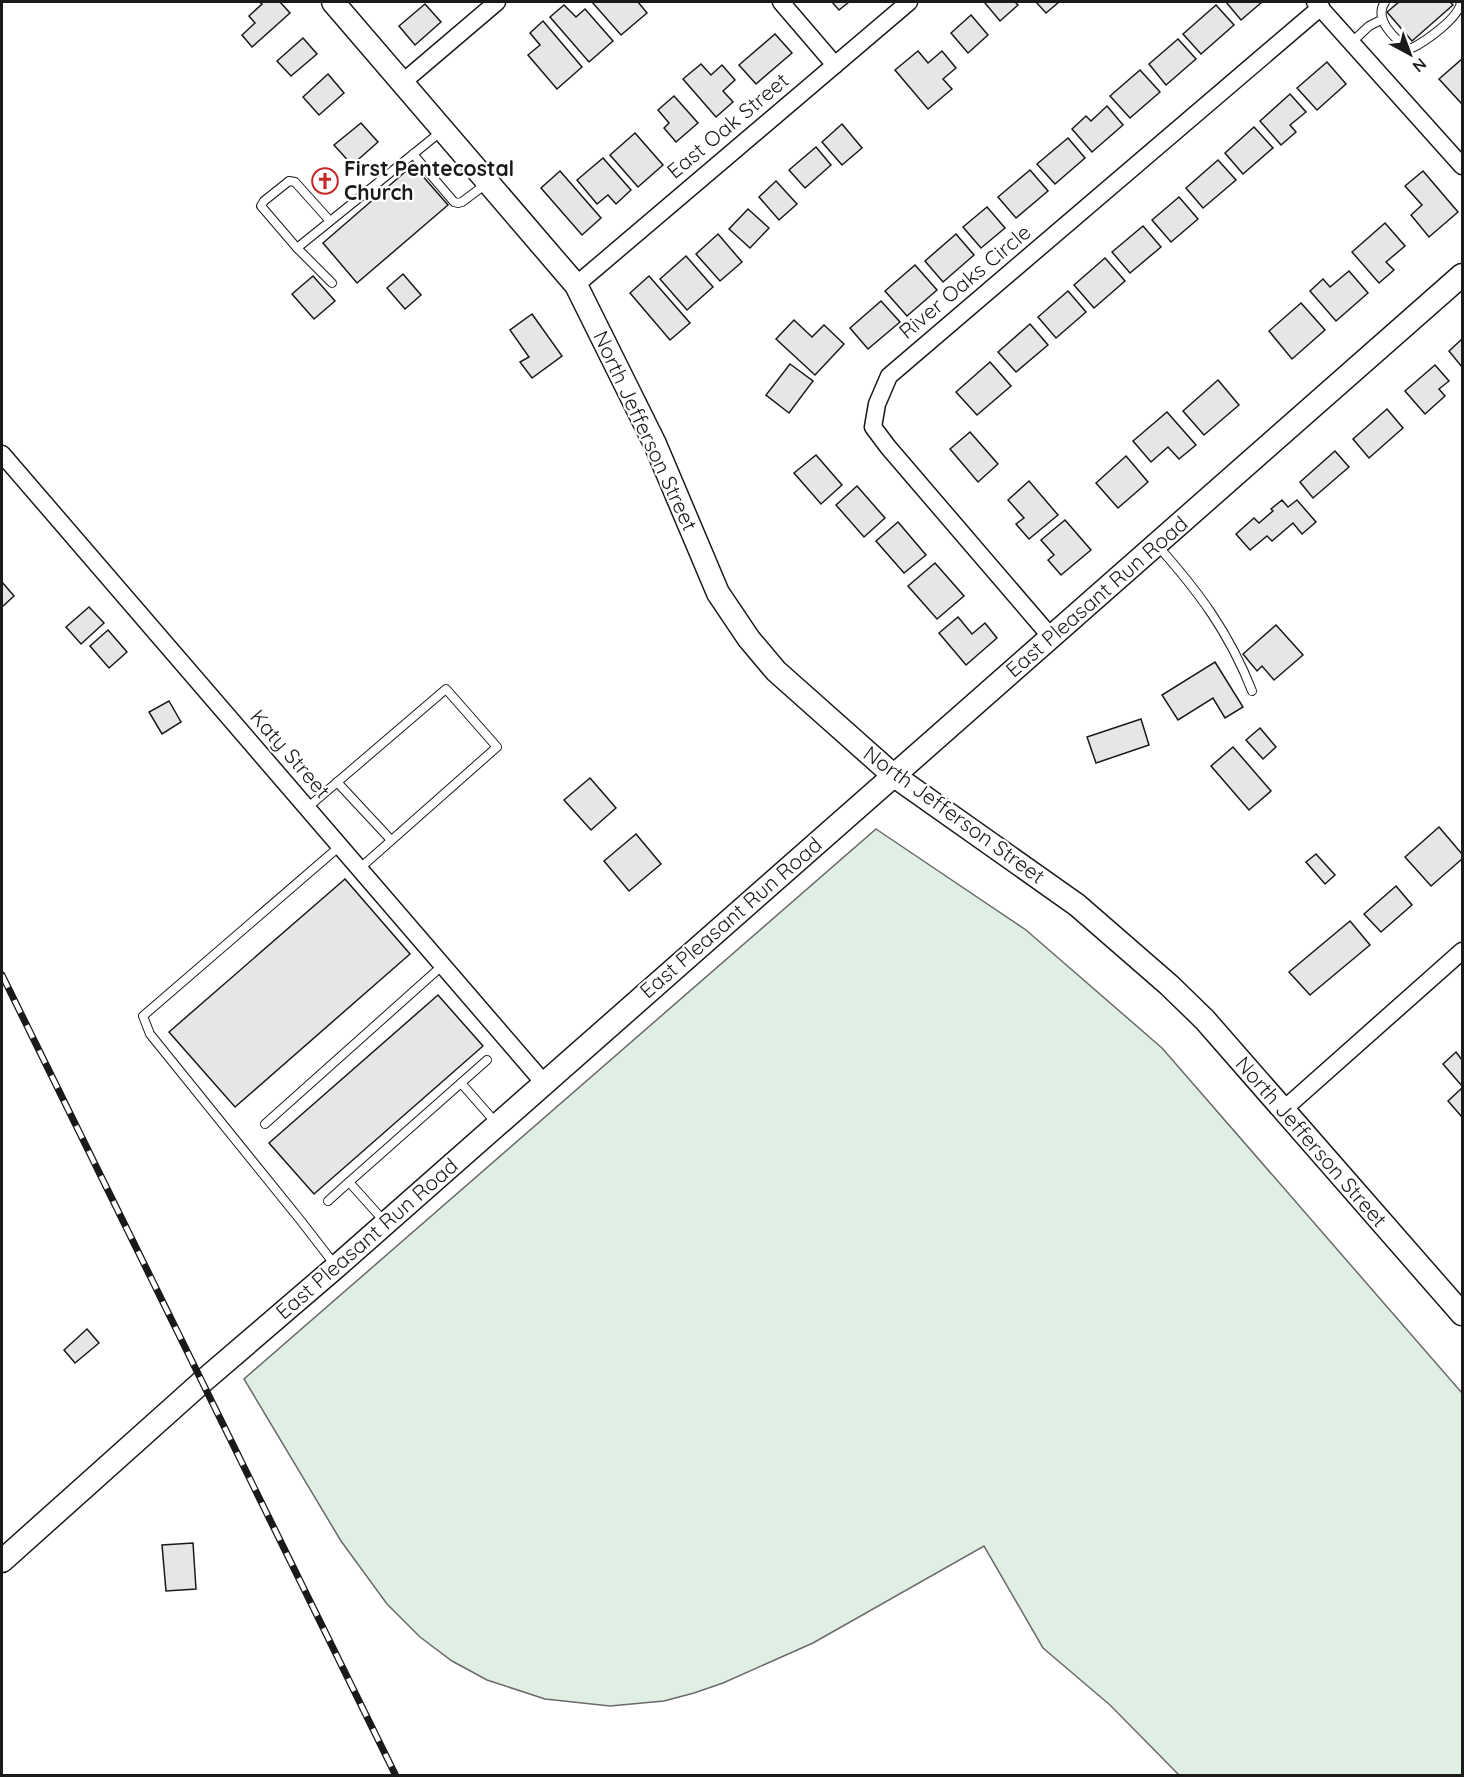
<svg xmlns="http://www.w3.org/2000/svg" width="1464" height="1777" font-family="Quicksand,sans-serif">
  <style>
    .green { fill: #e0efe3; stroke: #6a6a6a; stroke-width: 1.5 }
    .building { fill: #e6e6e6; stroke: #1a1a1a; stroke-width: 1.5 }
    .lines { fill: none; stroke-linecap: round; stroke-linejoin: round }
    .lane-casing { stroke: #1a1a1a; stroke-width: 10 }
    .street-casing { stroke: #1a1a1a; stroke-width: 19 }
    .secondary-casing { stroke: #1a1a1a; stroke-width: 25 }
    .lane { stroke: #fff; stroke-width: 8 }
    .street { stroke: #fff; stroke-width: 16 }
    .secondary { stroke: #fff; stroke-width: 22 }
    .rail-casing { stroke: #1a1a1a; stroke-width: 7 }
    .rail { stroke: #fff; stroke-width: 4.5; stroke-dasharray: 14; stroke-linecap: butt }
    .labels { text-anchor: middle; stroke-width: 4.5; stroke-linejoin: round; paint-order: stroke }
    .street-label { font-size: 21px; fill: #1a1a1a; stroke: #fff }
    .poi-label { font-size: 21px; font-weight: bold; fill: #1a1a1a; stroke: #fff; text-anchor: start }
  </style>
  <rect width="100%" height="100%" fill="#fff"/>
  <path class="green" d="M876,829L1026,930L1162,1048L1462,1393V1775H1179L1110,1705L1043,1648L984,1546L813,1643L723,1683L694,1693L664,1701L610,1706L545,1699L487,1680L452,1661L420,1637L387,1604L341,1541L244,1379Z"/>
  <g class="building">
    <path d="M259,2H280L290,13L252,47L242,35L255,23L249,16L262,4Z"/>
    <path d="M592,2H638L647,13L621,35Z"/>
    <path d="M832,2H849L839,10Z"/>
    <path d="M986,2H1015L1018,5L1000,21L985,3Z"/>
    <path d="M1036,2H1059L1046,13Z"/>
    <path d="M1226,2H1262L1241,20Z"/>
    <path d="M1399,2H1450L1453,5L1412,41L1387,12Z"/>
    <path d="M425,4L441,22L415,45L399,26Z"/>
    <path d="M564,5L576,17L585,9L613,41L589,62L550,17Z"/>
    <path d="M1216,5L1234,25L1201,54L1183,34Z"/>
    <path d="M971,15L988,35L968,53L951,33Z"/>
    <path d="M543,21L582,67L557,89L528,55L540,45L530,33Z"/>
    <path d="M775,34L792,53L756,84L739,65Z"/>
    <path d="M303,38L317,54L291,76L277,61Z"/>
    <path d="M1178,39L1196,59L1166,85L1149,64Z"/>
    <path d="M918,51L928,63L942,51L956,68L943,79L952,89L928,109L895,70Z"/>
    <path d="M1462,59V104L1439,79Z"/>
    <path d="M1327,62L1346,84L1317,110L1297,88Z"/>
    <path d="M701,64L711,75L722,65L735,80L723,91L733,102L716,117L683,79Z"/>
    <path d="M1140,70L1160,92L1130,118L1110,96Z"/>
    <path d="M328,74L344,93L319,115L303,97Z"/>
    <path d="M1290,94L1306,112L1290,125L1296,132L1281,145L1260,121Z"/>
    <path d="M674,96L698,123L676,142L664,128L669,123L658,110Z"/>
    <path d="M1107,106L1123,125L1092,152L1072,129L1086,116L1091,121Z"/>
    <path d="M361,123L378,142L352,165L334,145Z"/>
    <path d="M842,124L862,148L842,165L822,142Z"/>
    <path d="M1254,127L1273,148L1243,174L1225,153Z"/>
    <path d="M635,133L663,165L638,187L610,155Z"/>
    <path d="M1068,138L1085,158L1055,184L1037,164Z"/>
    <path d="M816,147L831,165L805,188L789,170Z"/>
    <path d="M603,158L631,190L616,204L608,195L597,204L577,180Z"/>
    <path d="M1218,160L1236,180L1203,208L1186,188Z"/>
    <path d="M413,165L448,205L357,283L323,243Z"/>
    <path d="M1030,170L1048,191L1016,218L998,197Z"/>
    <path d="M560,171L601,218L582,235L541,188Z"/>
    <path d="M1423,171L1458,212L1429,237L1411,215L1422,205L1405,186Z"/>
    <path d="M776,181L797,204L779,220L759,197Z"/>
    <path d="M1179,197L1198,219L1171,242L1152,220Z"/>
    <path d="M987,207L1005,228L981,248L963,227Z"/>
    <path d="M748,209L769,228L750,248L729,229Z"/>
    <path d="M1385,223L1405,246L1386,262L1394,270L1379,283L1352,252Z"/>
    <path d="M1143,226L1161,247L1130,273L1112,252Z"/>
    <path d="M718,234L742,262L720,281L696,254Z"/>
    <path d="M956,234L974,255L943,282L925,261Z"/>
    <path d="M686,256L713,287L687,310L660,279Z"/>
    <path d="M1105,258L1125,281L1094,308L1074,285Z"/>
    <path d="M915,265L937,290L907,316L885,291Z"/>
    <path d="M1349,271L1368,293L1336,321L1310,291L1323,279L1330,287Z"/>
    <path d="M403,274L421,295L405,309L387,288Z"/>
    <path d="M313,276L335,301L314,319L292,294Z"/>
    <path d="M649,276L690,323L670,340L630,293Z"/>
    <path d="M1068,291L1086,312L1056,338L1038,317Z"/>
    <path d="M881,301L900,322L868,349L850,328Z"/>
    <path d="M1301,303L1325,330L1292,359L1269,331Z"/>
    <path d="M532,314L562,356L532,378L520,362L529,357L510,330Z"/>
    <path d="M794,320L812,337L824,325L844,344L815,375L776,339Z"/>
    <path d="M1030,324L1048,345L1016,372L998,352Z"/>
    <path d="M1462,339V367L1449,351Z"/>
    <path d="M990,362L1011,386L977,415L956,392Z"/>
    <path d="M790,364L813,381L789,413L766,395Z"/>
    <path d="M1435,365L1449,381L1439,389L1445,396L1425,414L1405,391Z"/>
    <path d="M1218,380L1239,405L1204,435L1183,411Z"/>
    <path d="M1387,409L1403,428L1369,458L1353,439Z"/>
    <path d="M1167,412L1196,445L1179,459L1168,447L1151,462L1133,441Z"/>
    <path d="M970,432L998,464L978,482L950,449Z"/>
    <path d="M1335,451L1349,467L1313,498L1300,482Z"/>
    <path d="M816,455L842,485L821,504L794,473Z"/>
    <path d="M1126,456L1148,482L1118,508L1096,483Z"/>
    <path d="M1029,481L1058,515L1029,539L1016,524L1024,518L1008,500Z"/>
    <path d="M857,486L885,518L864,537L836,505Z"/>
    <path d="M1282,500L1288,507L1297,500L1316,522L1302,534L1293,523L1272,541L1267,536L1250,550L1236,534L1254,518L1259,523L1273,511L1271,509Z"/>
    <path d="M1065,520L1091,550L1061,575L1048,560L1054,555L1041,540Z"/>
    <path d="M898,522L926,555L904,573L876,541Z"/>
    <path d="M935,563L964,596L937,619L908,586Z"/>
    <path d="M2,582L14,596L2,607Z"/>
    <path d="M89,607L104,623L81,644L66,627Z"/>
    <path d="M958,617L972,634L985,623L997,638L966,665L939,633Z"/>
    <path d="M1276,625L1303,655L1274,680L1262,666L1257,671L1243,654Z"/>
    <path d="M108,630L127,652L109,668L90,646Z"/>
    <path d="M1215,662L1243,707L1225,718L1213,698L1178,720L1162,695Z"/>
    <path d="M169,701L181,722L162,734L149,712Z"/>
    <path d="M1141,719L1149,745L1096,763L1087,737Z"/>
    <path d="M1260,728L1276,747L1263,759L1246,740Z"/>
    <path d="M1233,747L1271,791L1249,810L1211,766Z"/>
    <path d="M590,778L616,808L591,830L564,800Z"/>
    <path d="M1439,827L1462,854V859L1431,886L1405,857Z"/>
    <path d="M636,834L661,864L629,891L604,861Z"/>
    <path d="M1316,854L1335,875L1325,884L1306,862Z"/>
    <path d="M345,879L410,954L235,1107L169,1032Z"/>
    <path d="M1396,886L1412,905L1381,932L1364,914Z"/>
    <path d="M1350,921L1370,945L1310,995L1289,972Z"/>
    <path d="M438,995L483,1046L314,1194L269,1143Z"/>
    <path d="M1456,1052L1462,1060V1086L1443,1064Z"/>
    <path d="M1462,1088V1117L1448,1101Z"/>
    <path d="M87,1329L99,1343L75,1363L64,1350Z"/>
    <path d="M193,1543L196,1589L166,1591L162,1545Z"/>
  </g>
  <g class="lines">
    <g class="lane-casing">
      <g id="lane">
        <path d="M1385,2C1373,19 1395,40 1410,49C1425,42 1459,18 1461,2"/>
        <path d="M1352,42L1369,26L1381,20"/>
        <path d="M413,154L454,202L458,203L462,202L486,184"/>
        <path d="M297,248L261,206L264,201L289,181L295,182L330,221"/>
        <path d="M332,283L297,248L443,130"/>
        <path d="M1157,545C1198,591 1229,632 1252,691"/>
        <path d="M337,782L391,840"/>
        <path d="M307,808L446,689L497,747L359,869"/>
        <path d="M461,1083L487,1060"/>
        <path d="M265,1124L443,965"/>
        <path d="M328,1201L349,1182"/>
        <path d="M384,1221L349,1182L461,1083L497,1124"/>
        <path d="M335,1265L301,1221L150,1034L143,1016L340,846"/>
      </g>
    </g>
    <g class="street-casing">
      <g id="street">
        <path d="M781,2L835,65"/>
        <path d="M1315,2L1462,166"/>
        <path d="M403,82L497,2"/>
        <path d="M576,285L909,2"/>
        <path d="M2,454L544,1083"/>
        <path d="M1051,637L888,447L873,427L877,404L889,376L1321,7"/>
        <path d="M1283,1110L1462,951"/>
      </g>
    </g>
    <g class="secondary-casing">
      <g id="secondary">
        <path d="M333,2L576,285L655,444L718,593L749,639L776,671L893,775L1077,905L1169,985L1205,1020L1462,1314"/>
        <path d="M2,1561L202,1382L336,1267L1462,275"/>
      </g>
    </g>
    <use href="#lane" class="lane"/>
    <use href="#street" class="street"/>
    <use href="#secondary" class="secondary"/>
    <g class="rail-casing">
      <path id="rail" d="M2,975L396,1776"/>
    </g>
    <use href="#rail" class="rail"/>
  </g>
  <defs>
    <g id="church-ring" transform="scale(1.35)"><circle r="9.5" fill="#fff" stroke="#c62828" stroke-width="1.5"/><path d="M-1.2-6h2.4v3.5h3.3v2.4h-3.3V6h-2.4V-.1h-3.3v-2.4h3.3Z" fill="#c62828"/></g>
  </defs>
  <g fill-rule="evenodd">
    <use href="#church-ring" x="325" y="181"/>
  </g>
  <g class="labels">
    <g class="street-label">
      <text transform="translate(728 126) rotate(-40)" y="7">East Oak Street</text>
      <text transform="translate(965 282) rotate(-40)" y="7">River Oaks Circle</text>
      <text transform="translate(645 431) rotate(65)" y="7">North Jefferson Street</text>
      <text transform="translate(1097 597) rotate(-41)" y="7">East Pleasant Run Road</text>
      <text transform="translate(290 754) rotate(49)" y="7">Katy Street</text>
      <text transform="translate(954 815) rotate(36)" y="7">North Jefferson Street</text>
      <text transform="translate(731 918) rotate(-41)" y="7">East Pleasant Run Road</text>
      <text transform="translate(1311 1142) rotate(49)" y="7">North Jefferson Street</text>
      <text transform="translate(367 1239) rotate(-41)" y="7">East Pleasant Run Road</text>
    </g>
    <g class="poi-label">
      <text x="344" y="176">First Pentecostal<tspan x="344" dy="24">Church</tspan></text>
    </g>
  </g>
  <rect width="1464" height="1777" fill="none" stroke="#1a1a1a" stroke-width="6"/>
  <g transform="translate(1410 54) rotate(139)" stroke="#ffffff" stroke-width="4.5" paint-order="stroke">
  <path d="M0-4.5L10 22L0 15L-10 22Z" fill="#1a1a1a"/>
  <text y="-9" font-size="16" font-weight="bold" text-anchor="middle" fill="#1a1a1a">N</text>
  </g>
</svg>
